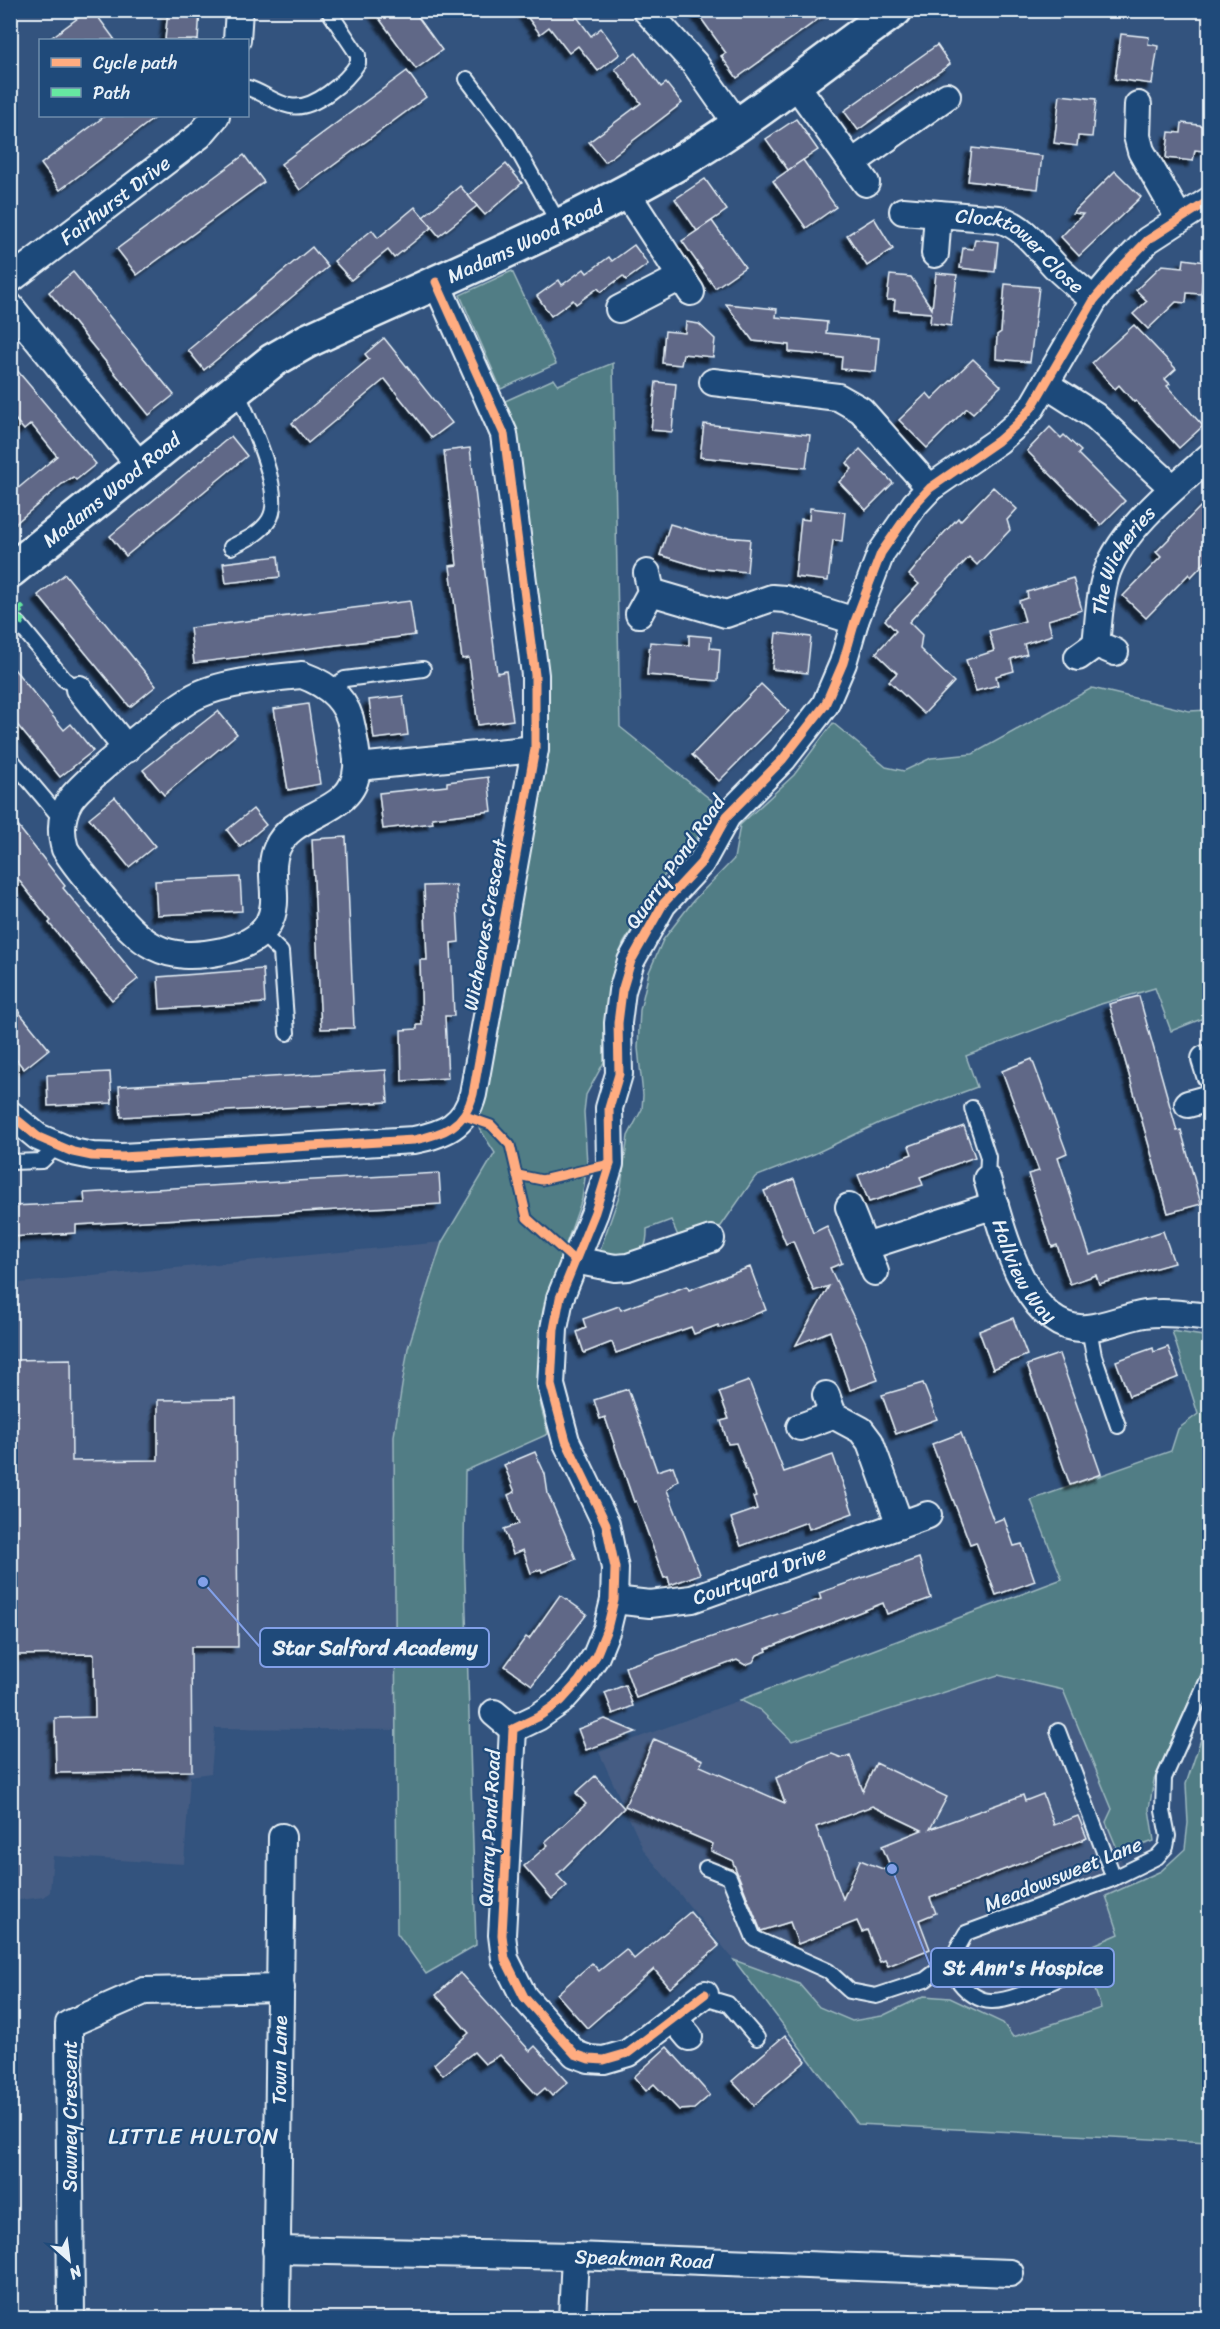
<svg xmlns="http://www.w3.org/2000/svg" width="1220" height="2329" font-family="Sriracha,sans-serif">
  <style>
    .built { fill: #445c83 }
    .green { fill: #517d85; stroke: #9cb7be; stroke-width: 1.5 }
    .building { fill: #616887; stroke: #e8f1f8; stroke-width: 1.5; fill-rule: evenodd; filter: url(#shadow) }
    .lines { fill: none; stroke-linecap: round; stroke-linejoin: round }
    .lane-casing { stroke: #e8f1f8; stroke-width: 18 }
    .street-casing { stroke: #e8f1f8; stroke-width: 30 }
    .secondary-casing { stroke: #e8f1f8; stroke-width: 38 }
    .lane { stroke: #1f4a7a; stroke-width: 14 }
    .street { stroke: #1f4a7a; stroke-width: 26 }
    .secondary { stroke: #1f4a7a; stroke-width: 33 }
    .quiet { stroke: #66e7a1; stroke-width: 8; stroke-dasharray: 15 8; stroke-linecap: butt }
    .cycleway-casing { stroke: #1f4a7a; stroke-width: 13 }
    .cycleway { stroke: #ffac80; stroke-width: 9 }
    .labels { text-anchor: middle; stroke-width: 4.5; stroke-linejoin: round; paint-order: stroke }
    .street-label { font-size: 20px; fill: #e8f1f8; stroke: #1f4a7a }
    .quarter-label { font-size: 22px; letter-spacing: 1.5px; fill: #e8f1f8; stroke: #1f4a7a }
    .leader { fill: none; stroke: #82a0e8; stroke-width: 2 }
    .callout-dot { fill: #82a0e8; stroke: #1f4a7a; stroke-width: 2 }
    .callout { fill: #1f4a7a; stroke: #82a0e8; stroke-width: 2 }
    .callout-label { font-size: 21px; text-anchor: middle; font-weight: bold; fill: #e8f1f8 }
  </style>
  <defs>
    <filter id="shadow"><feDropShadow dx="-5.5" dy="5.5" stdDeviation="1.5" flood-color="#0009"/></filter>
  </defs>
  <rect width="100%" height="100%" fill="#33537e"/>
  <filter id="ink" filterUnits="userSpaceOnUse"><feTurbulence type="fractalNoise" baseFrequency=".0167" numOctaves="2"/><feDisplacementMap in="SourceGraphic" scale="12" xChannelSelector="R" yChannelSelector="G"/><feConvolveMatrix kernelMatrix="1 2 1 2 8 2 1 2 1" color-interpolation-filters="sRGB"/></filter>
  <g filter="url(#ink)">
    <g class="built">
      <path d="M442,1242L408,1348L394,1436L396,1730L215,1728L211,1773L190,1776L184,1864L53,1856L50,1892L44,1897L11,1901L10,1284Z"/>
      <path d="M998,1675L1063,1690L1112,1809L1106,1822L1131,1884L1106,1896L1119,1934L1101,2008L1012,2038L924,1996L882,2016L852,2021L819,2007L799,1984L734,1960L644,1851L599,1752L740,1700L760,1710L793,1741Z"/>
    </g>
    <g class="green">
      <path d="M512,271L556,364L501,389L460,295Z"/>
      <path d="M613,363L620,727L715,803L689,853L664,876L623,944L610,982L605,1016L604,1062L586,1095L584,1112L587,1164L582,1199L549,1292L541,1329L540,1403L548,1434L465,1471L464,1547L476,1945L426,1974L397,1933L394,1436L408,1348L442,1242L495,1153L473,1118L548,738L547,683L518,445L503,402L554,379L558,385Z"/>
      <path d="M1092,688L1189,711L1209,710V1016L1171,1031L1155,988L1101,1004L966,1056L977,1087L879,1123L814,1154L755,1177L721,1226L684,1238L678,1236L671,1220L647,1229C648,1265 626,1259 599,1253L620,1193L628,1136L642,1109L643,1095L638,1048L640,1010L649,972L663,940L693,901L734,859L740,825L794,775L833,723L886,767L904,771L931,758L973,754Z"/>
      <path d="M1172,1331L1209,1337V1657L1154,1780L1149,1809L1154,1841L1119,1853L1106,1822L1112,1809L1063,1690L998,1675L792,1741L760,1710L740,1700L1062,1579L1031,1500L1171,1451L1178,1429L1198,1414Z"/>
      <path d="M1209,1715V2142L858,2124L734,1960L799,1984L819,2007L852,2021L882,2016L924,1996L950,1998L1003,2023L1013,2037L1101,2008L1082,1950L1119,1934L1106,1896L1161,1871L1185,1849L1188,1823L1186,1784Z"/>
    </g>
    <g class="building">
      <path d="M89,10H93L115,40H48Z"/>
      <path d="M168,10H200L198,40H165Z"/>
      <path d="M373,10H413L442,50L416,69Z"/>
      <path d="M522,10H572L591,36L601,28L620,54L598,71L578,46L569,53L549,27L540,34Z"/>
      <path d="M695,10H831L737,78L721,56L726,53Z"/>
      <path d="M1121,34L1149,37L1148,44L1158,46L1152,84L1115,79Z"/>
      <path d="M937,45L950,64L858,130L844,111Z"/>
      <path d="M636,53L661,87L666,83L682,103L605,162L589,142L641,103L615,69Z"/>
      <path d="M407,71L426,97L300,190L281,164Z"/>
      <path d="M1060,95L1096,99L1092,137L1078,136L1077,146L1054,143Z"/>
      <path d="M105,116H157L60,190L41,164Z"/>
      <path d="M796,119L818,150L788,170L766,139Z"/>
      <path d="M1182,123L1207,126L1204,151L1195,150L1193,161L1166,158L1169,132L1181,133Z"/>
      <path d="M972,148L1042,156L1038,189L968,181Z"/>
      <path d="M244,155L264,182L137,275L117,249Z"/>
      <path d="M803,160L836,207L806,228L773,181Z"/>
      <path d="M506,164L522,183L485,215L468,196Z"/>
      <path d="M1115,171L1141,197L1079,256L1061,237L1083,214L1073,213Z"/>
      <path d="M705,179L727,210L697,231L675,199Z"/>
      <path d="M460,186L477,206L439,236L423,217Z"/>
      <path d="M415,207L432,227L394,258L388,250L351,280L334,261L372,230L378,238Z"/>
      <path d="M874,218L893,249L867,266L847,235Z"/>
      <path d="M712,221L745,267L715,288L682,241Z"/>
      <path d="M975,239L998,242L995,272L960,268L963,248L973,249Z"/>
      <path d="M634,245L648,264L626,280L623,276L601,292L598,288L576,304L573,300L551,316L537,296L559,280L562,285L584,269L587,273L609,257L612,261Z"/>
      <path d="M312,247L328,267L204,370L188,350Z"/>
      <path d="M1184,259L1205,262L1201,294L1187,293L1186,303L1176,302L1148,329L1133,314L1147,301L1136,290L1162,265L1183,267Z"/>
      <path d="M73,272L174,395L149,415L49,292Z"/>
      <path d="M936,273L957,275L951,326L930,323L931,313L894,310L895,300H887L890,275L911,277L932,309Z"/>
      <path d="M1005,284L1039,287L1030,362L996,359L997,335L1001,332Z"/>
      <path d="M726,304L777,309L776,317L827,322L826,333L879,338L876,372L841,369L842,357L789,352V345L753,341Z"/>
      <path d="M686,322L699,324L715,339L713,357L683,354L681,365L662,363L665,331L685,333Z"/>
      <path d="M1134,325L1176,369L1165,379L1170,384L1167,386L1203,426L1179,448L1136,401L1134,402L1119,385L1115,389L1092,363Z"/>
      <path d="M384,338L452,423L432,438L385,379L308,443L292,423L369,359L365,354Z"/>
      <path d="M973,359L1001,386L973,413L967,408L927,448L899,420L927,393L932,399Z"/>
      <path d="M10,362L96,464L76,480L73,477L62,484L10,528V495L57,456L31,424L24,430L10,413Z"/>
      <path d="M656,382L676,384L672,432L651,430Z"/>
      <path d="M704,424L810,435L806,468L700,457Z"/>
      <path d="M1050,427L1061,438L1064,435L1081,451L1078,454L1125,501L1101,525L1027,451Z"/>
      <path d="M231,436L247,456L126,556L110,536Z"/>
      <path d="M470,448L497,673L506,671L513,720L478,725L469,658L462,659L456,615L450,566L457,565L444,451Z"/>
      <path d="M860,449L893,483L866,510L839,482L852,469L847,463Z"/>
      <path d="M993,487L1017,509L1007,520L1010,530L977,565L969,557L909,622L922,635L920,649L954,682L924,714L889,681L897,673L876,653L896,631L885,620L919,584L909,575L943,534L958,518L960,521Z"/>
      <path d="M1209,498V558L1191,577L1189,574L1146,618L1123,596L1161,557L1156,552Z"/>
      <path d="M810,508L845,512L842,541L833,540L828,581L795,577L801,519L809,520Z"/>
      <path d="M670,524L710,536L750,539L747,572L703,568L660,555Z"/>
      <path d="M278,556L280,577L226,583L223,563Z"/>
      <path d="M65,574L156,686L130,707L38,595Z"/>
      <path d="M1073,578L1082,610L1048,620L1052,635L1024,644L1027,654L1011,659L1014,671L996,676L998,685L976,691L966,660L994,651L989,631L1025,621L1019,601L1028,598L1027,592Z"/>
      <path d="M410,601L415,635L194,663L190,628Z"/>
      <path d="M776,633L811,637L807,673L772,669Z"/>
      <path d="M689,635L711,637L710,648L720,649L718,681L647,675L650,642L689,645Z"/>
      <path d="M10,664L64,730L71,724L93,751L60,777L10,716Z"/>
      <path d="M761,684L789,711L719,781L692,755Z"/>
      <path d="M403,696L408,735L374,739L369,700Z"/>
      <path d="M308,704L320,784L288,790L274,709Z"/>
      <path d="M218,711L237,734L164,795L143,770Z"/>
      <path d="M488,777L492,811L432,818L433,823L383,829L379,793L447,786V782Z"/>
      <path d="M115,797L155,846L129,867L89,818Z"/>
      <path d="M253,809L266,825L240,847L227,830Z"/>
      <path d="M10,816L65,886L63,888L138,979L112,1000L49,923L51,921L10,869Z"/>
      <path d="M346,837L354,1028L321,1029L312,839Z"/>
      <path d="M240,877L242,911L157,915L155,881Z"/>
      <path d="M456,885L459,942L451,943L454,1016H445L448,1078L402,1081L401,1030L417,1029V1025H422L420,960H427L424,886Z"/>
      <path d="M263,969L265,1003L160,1009L158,977Z"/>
      <path d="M1139,996L1177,1131L1181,1130L1201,1204L1168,1213L1109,1004Z"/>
      <path d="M10,1001L49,1049L24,1069L10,1052Z"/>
      <path d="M1032,1059L1067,1153L1058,1157L1090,1255L1163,1231L1174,1263L1099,1284L1096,1275L1070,1284L1057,1245L1052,1247L1028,1174L1039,1171L1002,1071Z"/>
      <path d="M386,1070L388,1102L121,1117L119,1086Z"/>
      <path d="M110,1072L112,1103L48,1106L47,1075Z"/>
      <path d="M964,1126L975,1157L920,1177L923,1185L869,1202L858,1175L912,1154L909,1146Z"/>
      <path d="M439,1173L441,1204L76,1225V1233L10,1237V1206L85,1203L84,1193Z"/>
      <path d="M794,1179L813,1233L827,1226L842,1263L830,1268L866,1343L878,1380L850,1390L830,1331L796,1345L829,1286L814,1291L793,1241L786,1244L764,1191Z"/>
      <path d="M750,1267L766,1310L719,1328L718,1325L694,1334L691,1327L616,1353L612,1342L584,1353L577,1332L586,1328L583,1319L619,1306L621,1310L687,1286L689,1290Z"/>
      <path d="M1013,1318L1027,1355L993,1369L979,1331Z"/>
      <path d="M1168,1347L1179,1377L1129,1396L1116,1361L1153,1348L1154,1352Z"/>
      <path d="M1059,1354L1101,1474L1070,1485L1027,1365Z"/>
      <path d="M71,1359L72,1461L158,1460V1400L236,1399L238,1647H191L192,1771L56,1773L55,1718L95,1717L94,1654L10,1655V1360Z"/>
      <path d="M749,1381L784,1472L833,1455L853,1513L809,1529L807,1522L741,1546L731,1518L757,1509L753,1497L756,1496L736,1443L728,1444L721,1421L729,1419L719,1392Z"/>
      <path d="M923,1383L937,1419L896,1434L882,1395Z"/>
      <path d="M628,1389L657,1471L673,1466L678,1480L667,1490L700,1574L670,1585L668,1577L664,1578L636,1501L634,1502L605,1417L600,1419L594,1400Z"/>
      <path d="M961,1433L994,1522L1004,1518L1014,1546L1022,1544L1035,1581L996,1595L976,1542L970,1544L932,1444Z"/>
      <path d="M535,1452L545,1474L548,1494L576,1559L542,1572L541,1569L531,1573L523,1550L513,1554L504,1529L519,1524L508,1495L515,1492L504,1465Z"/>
      <path d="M919,1558L931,1598L887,1614L883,1603L766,1649L767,1651L757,1655L753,1662L745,1665L737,1660L636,1698L625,1667L821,1599L819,1593Z"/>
      <path d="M560,1595L587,1614L532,1685L505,1666L526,1637L529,1639Z"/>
      <path d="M625,1685L633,1706L613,1714L605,1693Z"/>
      <path d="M605,1719L636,1732L586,1750L578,1729Z"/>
      <path d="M654,1739L703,1760L700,1766L785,1803L776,1778L812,1761L832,1754L842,1758L850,1755L863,1791L876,1763L947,1797L930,1829L1023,1795L1025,1801L1043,1794L1054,1825L1078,1816L1087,1838L930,1898L936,1913L919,1920L930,1949L888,1966L885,1960L880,1962L867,1930L862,1932L857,1921L798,1944L790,1922L761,1931L732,1860L711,1851L713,1844L625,1806ZM872,1806L922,1830L882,1846L893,1873L860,1860L843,1899L816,1827Z"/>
      <path d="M595,1776L624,1808L557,1875L567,1886L552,1899L524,1866L548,1845L545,1842L586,1804L576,1793Z"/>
      <path d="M690,1912L719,1946L670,1988L654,1969L587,2028L557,1994L592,1963L599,1971L626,1949L634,1959Z"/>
      <path d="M460,1973L530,2051L535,2046L568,2082L552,2096L545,2088L537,2095L500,2055L485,2064L474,2052L443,2075L434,2064L469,2033L436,1995Z"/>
      <path d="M785,2035L806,2061L754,2105L732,2081Z"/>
      <path d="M667,2047L710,2095L694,2109L679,2110L654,2084L646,2091L634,2077Z"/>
    </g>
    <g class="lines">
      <g class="lane-casing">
        <g id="lane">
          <path d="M467,79L509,135L559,224"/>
          <path d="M248,88C262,92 275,103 290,106C313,111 347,81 358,63V55L328,10"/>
          <path d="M231,547C245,540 260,534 269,520C286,493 248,416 236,390"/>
          <path d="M19,624L64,679L79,689"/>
          <path d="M329,689L345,679L423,669"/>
          <path d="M10,758L63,821"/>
          <path d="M261,933L281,952L287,1033"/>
          <path d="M972,1108L988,1157L987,1179"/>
          <path d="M10,1162L42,1161L57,1146"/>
          <path d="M1089,1328L1094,1356L1118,1426"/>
          <path d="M1058,1731L1114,1878"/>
          <path d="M706,1868L729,1877L754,1938L828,1971L850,1991L876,1996L925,1980L951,1960"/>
          <path d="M1070,1974C1049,1982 1012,2002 991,2001C979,2001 967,1992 960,1983C945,1964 956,1951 966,1933L1110,1880L1157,1857L1166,1847L1168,1836L1163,1811L1164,1778L1210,1675"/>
          <path d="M701,1996L728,2004L757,2038"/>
        </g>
      </g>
      <g class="street-casing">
        <g id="street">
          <path d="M646,10L695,64L737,124"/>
          <path d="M237,40L239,10"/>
          <path d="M794,82L866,183"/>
          <path d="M1138,105L1137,136L1141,151L1179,218"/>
          <path d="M852,163L947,96"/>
          <path d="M626,192L691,292"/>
          <path id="s1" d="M903,211L999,219C1025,227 1037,247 1055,266C1067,278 1081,289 1094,300"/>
          <path d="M935,254L938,214"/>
          <path id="s2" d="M10,280L199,136L216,116"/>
          <path d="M10,306L141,467"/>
          <path d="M619,309L681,277"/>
          <path d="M713,382L838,397L861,410L930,488"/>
          <path d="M1045,384L1095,416L1173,488"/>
          <path d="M651,592L726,614L772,598L785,599L855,621"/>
          <path d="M639,614L651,592L647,573"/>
          <path id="s3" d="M1096,644C1099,620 1099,595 1107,572C1124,527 1175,487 1210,456"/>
          <path d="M1078,657L1096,644L1115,652"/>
          <path d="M302,675C327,684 348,700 352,728C354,740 358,756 357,768C354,816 293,810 277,848C266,872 282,900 268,924C259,940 240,947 223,951C161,964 141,944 104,899C90,883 76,867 65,849C60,832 61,815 70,800C82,782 177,704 198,695C225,682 271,678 302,675Z"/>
          <path d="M79,689L127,749"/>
          <path d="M358,767L535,749"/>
          <path d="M1205,1059L1210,1075"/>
          <path d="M1188,1104L1210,1098"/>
          <path d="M10,1114L38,1137L73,1152L92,1156L122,1157L414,1140C444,1134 465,1126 473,1094L535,749V675L504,434L436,282"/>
          <path id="s4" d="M987,1179C1001,1224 1024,1334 1087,1328C1107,1326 1126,1317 1145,1314C1167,1311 1188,1315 1210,1317"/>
          <path d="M849,1207L875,1272"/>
          <path d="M865,1247L995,1205"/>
          <path d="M574,1260L615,1268L628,1267L711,1239"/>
          <path d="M833,1415L861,1430L870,1442L900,1525"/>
          <path d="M800,1427L833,1415L826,1395"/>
          <path id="s5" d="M614,1600L650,1604L692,1599L928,1515"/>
          <path d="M494,1713L513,1729"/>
          <path d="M705,1994L628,2053L604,2060L589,2059L575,2054L524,1997L505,1959L502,1935L513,1729L538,1717L561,1701L579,1681L596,1656L607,1629L614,1600L615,1568L606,1524L566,1441L551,1385L554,1329L560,1298L595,1212L610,1164L609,1108L619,1074L618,1023L622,991L631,961L663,904L701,863L727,816L783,759L825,705L843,663L855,621L881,553L915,504L930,488L998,441L1017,424L1032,407L1094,300L1120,269L1148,240L1210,200"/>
          <path d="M674,2019L689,2037"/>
          <path id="s6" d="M276,2250L575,2256L1010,2273"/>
          <path d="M71,2318L69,2024L144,1991L281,1988"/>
          <path id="s7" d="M276,2318L282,1837"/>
          <path d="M572,2318L575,2256"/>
        </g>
      </g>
      <g class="secondary-casing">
        <g id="secondary">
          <path id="s8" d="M10,571L272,361L307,341C432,283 561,231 680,162C755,118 824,60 895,10"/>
        </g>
      </g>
      <use href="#lane" class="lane"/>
      <use href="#street" class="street"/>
      <use href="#secondary" class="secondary"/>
      <path class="quiet" d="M10,617L21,609L24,614L19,624"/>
      <g class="cycleway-casing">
        <g id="cycleway">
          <path d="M10,1114L38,1137L73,1152L92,1156L122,1157L414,1140C444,1134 465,1126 473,1094L535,749V675L504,434L436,282"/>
          <path d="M465,1116L491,1125L510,1145L527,1218L574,1260"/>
          <path d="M518,1175L542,1180L610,1164"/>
          <path d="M705,1994L628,2053L604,2060L589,2059L575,2054L524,1997L505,1959L502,1935L513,1729L538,1717L561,1701L579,1681L596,1656L607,1629L614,1600L615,1568L606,1524L566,1441L551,1385L554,1329L560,1298L595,1212L610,1164L609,1108L619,1074L618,1023L622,991L631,961L663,904L701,863L727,816L783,759L825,705L843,663L855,621L881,553L915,504L930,488L998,441L1017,424L1032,407L1094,300L1120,269L1148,240L1210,200"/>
        </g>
      </g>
      <use href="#cycleway" class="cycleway"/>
    </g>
  </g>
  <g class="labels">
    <g class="street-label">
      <text dy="7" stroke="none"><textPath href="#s2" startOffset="132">Fairhurst Drive</textPath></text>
      <text dy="7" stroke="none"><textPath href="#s8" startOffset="616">Madams Wood Road</textPath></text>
      <text dy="7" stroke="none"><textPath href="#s1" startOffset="129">Clocktower Close</textPath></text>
      <text dy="7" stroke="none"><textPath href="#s8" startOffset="130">Madams Wood Road</textPath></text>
      <text dy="7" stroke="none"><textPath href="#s3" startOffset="90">The Wicheries</textPath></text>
      <text transform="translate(675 862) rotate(-55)" y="7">Quarry Pond Road</text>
      <text transform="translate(485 925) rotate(-80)" y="7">Wicheaves Crescent</text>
      <text dy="7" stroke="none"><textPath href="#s4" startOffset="100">Hallview Way</textPath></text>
      <text dy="7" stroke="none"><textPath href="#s5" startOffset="150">Courtyard Drive</textPath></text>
      <text transform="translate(489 1828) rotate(-87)" y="7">Quarry Pond Road</text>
      <text transform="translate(1063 1874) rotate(-22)" y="7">Meadowsweet Lane</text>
      <text dy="7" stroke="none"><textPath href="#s7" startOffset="258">Town Lane</textPath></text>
      <text transform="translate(70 2116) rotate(-90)" y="7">Sawney Crescent</text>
      <text dy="7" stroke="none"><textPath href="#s6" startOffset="368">Speakman Road</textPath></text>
    </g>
    <g class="quarter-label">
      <text x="194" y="2144">LITTLE HULTON</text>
    </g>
  </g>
  <path class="leader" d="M203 1582L260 1647M892 1869L931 1968"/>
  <g class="callout-dot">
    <circle cx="203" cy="1582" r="6"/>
    <circle cx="892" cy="1869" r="6"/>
  </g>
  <g class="callout">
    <rect x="260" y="1628" width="229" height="39" rx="6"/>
    <rect x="931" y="1948" width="183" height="39" rx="6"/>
  </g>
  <g class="callout-label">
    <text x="375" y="1655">Star Salford Academy</text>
    <text x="1023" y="1975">St Ann's Hospice</text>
  </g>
  <rect width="1220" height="2329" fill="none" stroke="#1f4a7a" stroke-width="36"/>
  <rect x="18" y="18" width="1184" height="2293" fill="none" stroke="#e8f1f8" stroke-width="2" filter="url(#ink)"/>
  <rect x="39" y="39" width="210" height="78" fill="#1f4a7a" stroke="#6f8dac" stroke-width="1.5"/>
  <rect x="51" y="58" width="30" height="9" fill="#ffac80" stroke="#6f8dac" stroke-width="1.5"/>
  <text x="93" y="69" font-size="18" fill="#e8f1f8">Cycle path</text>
  <rect x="51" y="88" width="30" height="9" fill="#66e7a1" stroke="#6f8dac" stroke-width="1.5"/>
  <text x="93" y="99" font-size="18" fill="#e8f1f8">Path</text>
  <g transform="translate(69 2260) rotate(152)" stroke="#1f4a7a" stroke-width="4.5" paint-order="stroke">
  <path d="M0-4.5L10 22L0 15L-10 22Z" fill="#e8f1f8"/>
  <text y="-9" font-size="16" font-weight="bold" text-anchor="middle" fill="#e8f1f8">N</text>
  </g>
</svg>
